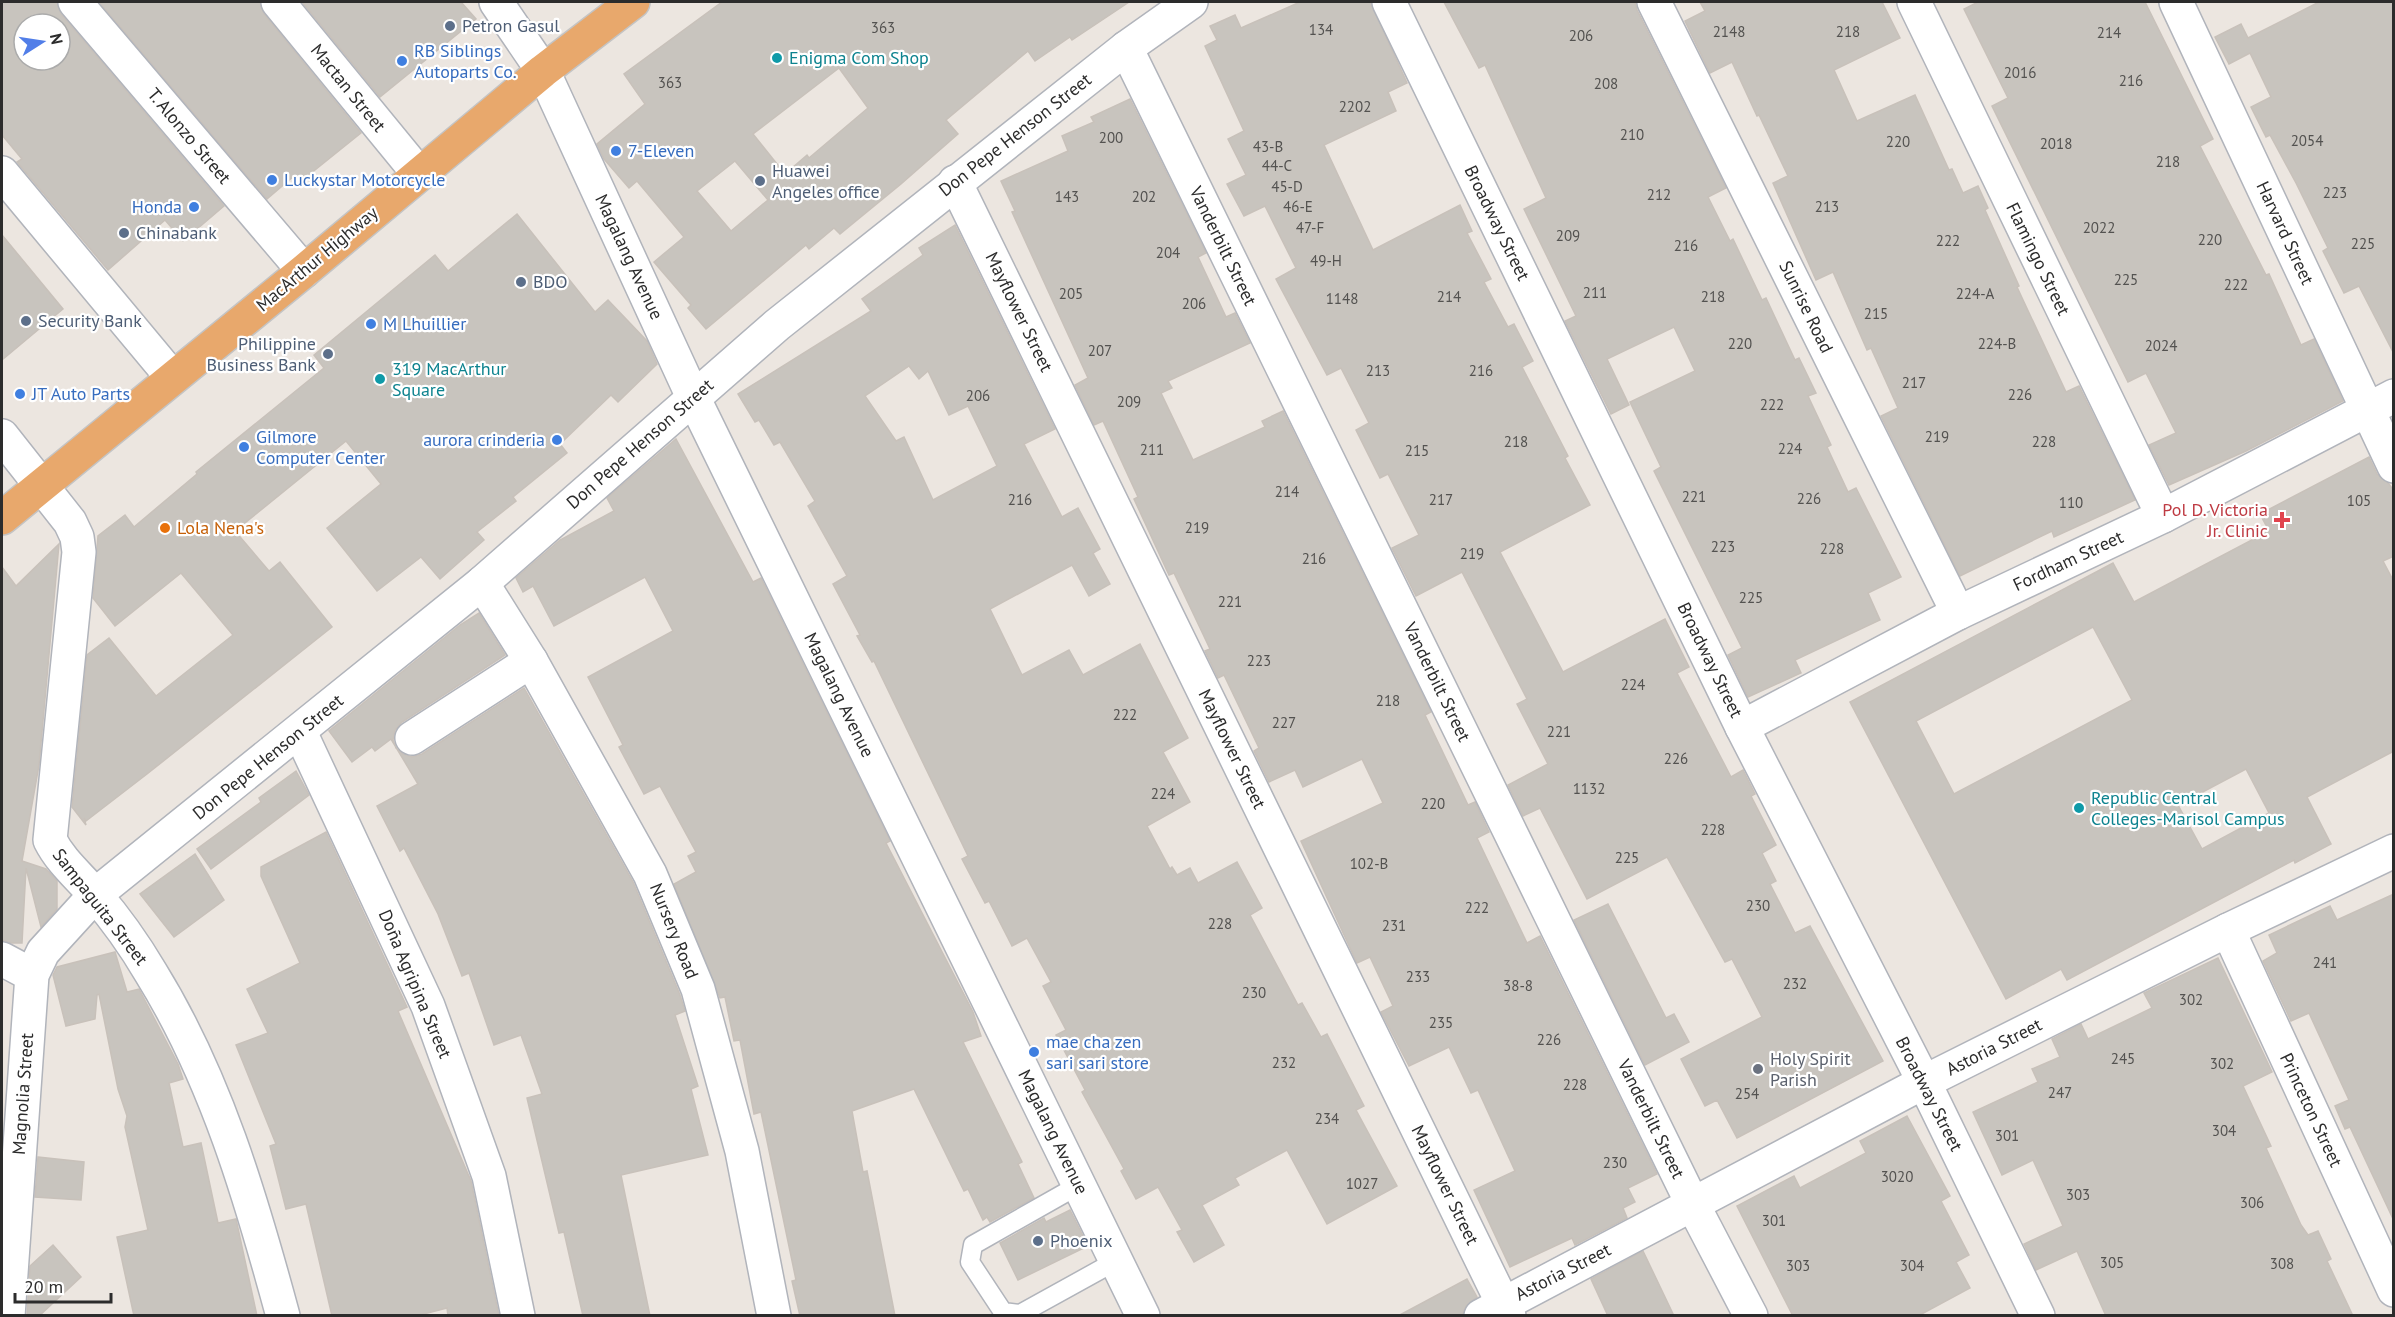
<svg xmlns="http://www.w3.org/2000/svg" width="2395" height="1317" font-family="'PT Sans',sans-serif">
  <style>
    .building { fill: #c8c4be; stroke: #c8c1ba; stroke-width: 1.5; fill-rule: evenodd }
    .lines { fill: none; stroke-linecap: round; stroke-linejoin: round }
    .service-casing { stroke: #b1b4bb; stroke-width: 21 }
    .minor-casing { stroke: #b1b4bb; stroke-width: 36 }
    .tertiary-casing { stroke: #b1b4bb; stroke-width: 36 }
    .trunk-casing { stroke: #c4c4c4; stroke-width: 36 }
    .service { stroke: #fff; stroke-width: 18 }
    .minor { stroke: #fff; stroke-width: 33 }
    .tertiary { stroke: #fff; stroke-width: 33 }
    .trunk { stroke: #e8a86c; stroke-width: 33 }
    .service-dot { fill: #5c6f8a; stroke: #fff; stroke-width: 2 }
    .culture-dot { fill: #0f9aa8; stroke: #fff; stroke-width: 2 }
    .shop-dot { fill: #3f7fe0; stroke: #fff; stroke-width: 2 }
    .health-dot { fill: #e0444e; stroke: #fff; stroke-width: 2 }
    .food-dot { fill: #e8710a; stroke: #fff; stroke-width: 2 }
    .worship-dot { fill: #6b7280; stroke: #fff; stroke-width: 2 }
    .labels { text-anchor: middle; stroke-width: 4.5; stroke-linejoin: round; paint-order: stroke }
    .number-label { font-size: 15px; fill: #535250 }
    .service-label { font-size: 18px; fill: #4e5e75; stroke: #fff; text-anchor: start }
    .shop-label { font-size: 18px; fill: #366cbe; stroke: #fff; text-anchor: start }
    .culture-label { font-size: 18px; fill: #0d838f; stroke: #fff; text-anchor: start }
    .street-label { font-size: 18px; fill: #2c2c2c; stroke: #fff }
    .health-label { font-size: 18px; fill: #be3a42; stroke: #fff; text-anchor: end }
    .food-label { font-size: 18px; fill: #c56008; stroke: #fff; text-anchor: start }
    .worship-label { font-size: 18px; fill: #5b616d; stroke: #fff; text-anchor: start }
  </style>
  <rect width="100%" height="100%" fill="#ece6e0"/>
  <g class="building">
    <path d="M2,2H57L61,14L224,206L183,241L165,220L108,270L17,162L22,159L2,135ZM24,24H60V60H24Z"/>
    <path d="M99,2H260L264,14L361,133L300,182L294,176L267,199Z"/>
    <path d="M302,2H461L476,19L380,97Z"/>
    <path d="M722,2H1129L1072,40L1070,37L1035,61L1028,51L946,120L958,134L901,184L840,234L834,228L809,249L806,245L706,329L688,308L691,305L654,262L684,237L637,181L629,188L604,159L597,144L645,104L624,74ZM839,68L868,108L809,158L807,155L785,174L753,134ZM735,161L768,200L731,231L697,191Z"/>
    <path d="M1300,2H1370L1407,83L1388,92L1396,111L1324,145L1373,250L1460,205L1472,231L1467,233L1491,279L1484,282L1508,327L1514,324L1533,361L1522,367L1568,456L1565,458L1590,505L1500,552L1563,672L1665,619L1689,667L1677,673L1731,777L1743,770L1755,794L1751,796L1776,845L1762,853L1776,881L1770,884L1795,933L1810,926L1883,1061L1737,1138L1717,1100L1705,1106L1681,1059L1762,1017L1732,959L1725,962L1667,857L1587,899L1540,808L1523,816L1508,785L1548,764L1517,704L1527,699L1462,572L1416,596L1392,548L1419,535L1388,474L1380,478L1356,430L1369,423L1341,368L1327,375L1276,279L1296,268L1265,206L1244,216L1227,184L1246,175L1228,139L1244,131L1205,46L1217,40L1210,26L1235,15L1241,28Z"/>
    <path d="M1444,2H1635L1637,10L1726,188L1708,197L1730,241L1733,239L1762,300L1766,298L1795,360L1799,358L1816,393L1808,396L1831,445L1827,447L1848,492L1856,488L1901,577L1868,593L1880,620L1795,660L1801,673L1748,697L1728,655L1742,648L1654,471L1661,467L1630,402L1695,371L1674,327L1607,359L1629,405L1611,414L1565,321L1576,316L1524,209L1546,198L1485,65L1479,68Z"/>
    <path d="M1700,2H1882L1900,38L1834,70L1857,121L1915,95L1949,170L1952,169L1963,193L1978,186L1988,208L1985,210L2019,286L2017,287L2066,392L2079,386L2135,500L2054,537L2052,531L1960,576L1881,416L1898,408L1871,348L1867,350L1833,272L1816,280L1773,183L1788,176L1759,115L1757,116L1732,62L1710,73L1685,21L1705,11Z"/>
    <path d="M1978,2H2145L2213,139L2200,146L2266,275L2269,274L2301,345L2314,339L2343,401L2246,451L2169,485L2149,445L2176,433L2146,373L2128,382L1992,106L2008,98L1964,9Z"/>
    <path d="M2319,2H2394V354L2359,286L2344,293L2323,251L2328,248L2296,183L2270,135L2266,137L2251,107L2271,97L2250,53L2229,64L2215,37L2241,24L2248,38Z"/>
    <path d="M1130,99L1206,253L1198,257L1226,317L1235,313L1250,343L1168,381L1172,388L1161,393L1193,460L1265,427L1262,421L1283,411L1431,712L1425,715L1468,805L1475,802L1489,832L1477,838L1527,943L1540,936L1657,1174L1628,1188L1635,1202L1623,1208L1627,1218L1575,1245L1572,1238L1510,1267L1474,1190L1515,1171L1478,1090L1471,1093L1449,1047L1409,1066L1381,1012L1393,1006L1370,957L1357,963L1301,841L1383,803L1362,759L1303,787L1295,770L1269,782L1254,751L1259,748L1224,675L1218,678L1205,651L1210,649L1174,573L1169,575L1134,499L1138,497L1103,421L1094,425L1075,385L1088,378L1012,212L1015,211L1001,181L1068,151L1062,136L1094,122L1091,117Z"/>
    <path d="M517,214L595,312L608,300L647,341L657,364L618,402L611,395L560,444L567,453L513,497L516,501L477,532L484,540L440,579L421,557L377,591L327,528L381,484L346,441L235,531L269,571L280,562L332,627L147,774L86,821L84,818L86,825L72,807L87,655L109,638L156,696L233,635L181,573L115,626L93,598L98,536L125,515L134,527L197,474L196,472L324,368L314,355L435,255L448,271Z"/>
    <path d="M955,225L1055,429L1024,444L1062,517L1078,508L1100,549L1093,553L1110,584L1089,596L1072,565L990,609L1022,675L1069,650L1083,675L1140,644L1188,738L1163,752L1190,802L1147,826L1170,869L1172,867L1177,875L1190,868L1198,883L1237,862L1262,908L1250,915L1298,1005L1302,1003L1321,1037L1327,1034L1364,1106L1356,1110L1397,1186L1327,1224L1287,1150L1235,1178L1239,1185L1202,1205L1224,1245L1194,1262L1177,1232L1182,1230L1158,1187L1136,1199L1121,1171L1124,1169L1082,1092L1085,1090L1056,1035L1066,1030L1043,986L1051,982L1027,938L1012,946L989,901L985,903L962,859L968,856L874,661L872,662L857,636L860,635L833,584L847,576L808,506L815,501L780,442L774,445L759,420L755,422L738,394L871,311L862,299L923,255L919,248ZM909,366L919,379L928,371L949,415L968,406L997,466L933,500L904,437L896,441L865,396Z"/>
    <path d="M2,235L63,309L2,360Z"/>
    <path d="M676,439L753,582L761,578L890,841L886,843L973,1012L981,1036L963,1042L1022,1162L1018,1164L1034,1198L990,1222L987,1217L983,1220L968,1189L964,1191L914,1089L852,1111L863,1172L867,1171L895,1316H800L792,1281L796,1280L761,1112L754,1114L740,1040L734,1041L725,997L720,998L674,884L696,872L688,856L696,852L660,786L644,794L619,747L623,745L588,677L673,631L645,577L554,626L533,586L523,592L516,578L560,540L614,511L607,498Z"/>
    <path d="M2369,457L2377,474L2389,484L2394,491V556L2383,561L2394,582V751L2307,797L2331,844L2295,863L2294,860L2067,980L2061,969L2006,999L1850,702L2113,563L2134,602L2269,531L2260,514ZM2093,627L2132,700L1954,794L1916,721ZM2246,769L2269,813L2202,849L2178,805Z"/>
    <path d="M59,544L39,765L22,861L46,869L57,881V909L41,927L26,868L22,943H12L2,940V567L16,586Z"/>
    <path d="M479,613L505,655L402,722L395,730L393,740L396,748L403,754L412,757L422,754L524,688L633,882L680,995L685,1011L675,1015L698,1086L691,1089L708,1155L621,1175L650,1316H583L564,1232L559,1233L527,1098L542,1094L521,1035L494,1045L469,973L462,976L438,914L404,848L400,851L377,806L418,784L391,739L375,751L372,747L352,762L329,731L460,625Z"/>
    <path d="M296,771L309,795L211,869L197,849L261,802L259,798Z"/>
    <path d="M326,832L407,1007L398,1011L471,1181L499,1316H448L447,1308L416,1316H332L306,1204L286,1209L270,1146L276,1144L236,1045L268,1033L247,989L300,963L261,876V867Z"/>
    <path d="M195,854L224,900L174,937L140,894Z"/>
    <path d="M2394,894V1221L2350,1127L2345,1129L2335,1106L2349,1100L2309,1013L2291,1021L2263,961L2277,953L2269,935L2330,906L2337,920Z"/>
    <path d="M1608,904L1666,1018L1674,1014L1689,1042L1645,1065L1574,920Z"/>
    <path d="M115,952L127,992L139,989L178,1064L183,1079L169,1083L183,1147L201,1143L218,1223L236,1219L257,1316H134L117,1237L148,1230L125,1127L127,1116L118,1089L99,994L97,995L95,1019L66,1026L53,975L57,967Z"/>
    <path d="M2218,958L2272,1072L2243,1086L2271,1146L2266,1148L2301,1225L2308,1235L2318,1231L2331,1259L2327,1261L2353,1316H2106L2077,1251L2036,1270L2024,1244L2063,1226L2033,1160L2002,1175L1973,1112L2038,1082L2032,1069L2060,1057L2052,1039L2081,1024L2088,1039L2152,1008L2144,993Z"/>
    <path d="M1907,1116L1950,1196L1941,1201L1969,1255L1956,1262L1970,1288L1918,1316H1793L1737,1206L1794,1176L1800,1188L1866,1153L1860,1141Z"/>
    <path d="M38,1157L84,1162L81,1200L35,1197Z"/>
    <path d="M1070,1210L1088,1246L1018,1280L1000,1243L1044,1218L1046,1222Z"/>
    <path d="M53,1245L81,1277L39,1316H27L30,1266Z"/>
    <path d="M1643,1251L1674,1316H1608L1591,1279Z"/>
    <path d="M1467,1279L1477,1297L1466,1306L1462,1316H1398Z"/>
  </g>
  <g class="lines">
    <g class="service-casing">
      <path id="service" d="M1079,1185L973,1245L970,1262L1003,1312L1020,1314L1116,1261"/>
    </g>
    <g class="minor-casing">
      <g id="minor">
        <path d="M75,2L304,271"/>
        <path d="M278,2L419,174"/>
        <path d="M1389,2L1742,727L1924,1082L2038,1316"/>
        <path d="M1654,2L1958,613"/>
        <path d="M1914,2L2163,516"/>
        <path d="M2176,2L2394,466"/>
        <path d="M1126,48L1693,1205L1751,1316"/>
        <path d="M2,173L172,377"/>
        <path d="M955,182L1509,1316"/>
        <path d="M2,436L70,522L77,537L79,552L50,840C61,862 80,877 96,896C117,920 135,946 151,973C216,1078 251,1198 283,1316"/>
        <path d="M482,583L531,661L650,874L698,989L742,1151L774,1316"/>
        <path d="M1742,727L1958,613L2163,516L2394,396"/>
        <path d="M300,732L428,1006L489,1176L518,1316"/>
        <path d="M412,738L531,661"/>
        <path d="M2228,930L2394,1290"/>
        <path d="M2,959L32,975"/>
        <path d="M8,1316L32,975L43,952L95,895L482,583L777,325L1126,48L1191,2"/>
        <path d="M1481,1316L1924,1082L2228,930L2394,851"/>
      </g>
    </g>
    <g class="tertiary-casing">
      <path id="tertiary" d="M496,2L543,71L693,397L1143,1316"/>
    </g>
    <g class="trunk-casing">
      <path id="trunk" d="M2,518L304,271L543,71L633,2"/>
    </g>
    <use href="#service" class="service"/>
    <use href="#minor" class="minor"/>
    <use href="#tertiary" class="tertiary"/>
    <use href="#trunk" class="trunk"/>
  </g>
  <g class="service-dot">
    <circle cx="450" cy="26" r="6"/>
    <circle cx="760" cy="181" r="6"/>
    <circle cx="124" cy="233" r="6"/>
    <circle cx="521" cy="282" r="6"/>
    <circle cx="26" cy="321" r="6"/>
    <circle cx="328" cy="354" r="6"/>
    <circle cx="1038" cy="1241" r="6"/>
  </g>
  <g class="culture-dot">
    <circle cx="777" cy="58" r="6"/>
    <circle cx="380" cy="379" r="6"/>
    <circle cx="2079" cy="808" r="6"/>
  </g>
  <g class="shop-dot">
    <circle cx="402" cy="61" r="6"/>
    <circle cx="616" cy="151" r="6"/>
    <circle cx="272" cy="180" r="6"/>
    <circle cx="194" cy="207" r="6"/>
    <circle cx="371" cy="324" r="6"/>
    <circle cx="20" cy="394" r="6"/>
    <circle cx="557" cy="440" r="6"/>
    <circle cx="244" cy="447" r="6"/>
    <circle cx="1034" cy="1052" r="6"/>
  </g>
  <path class="health-dot" d="M2279 511h6v6h6v6h-6v6h-6v-6h-6v-6h6z"/>
  <circle class="food-dot" cx="165" cy="528" r="6"/>
  <circle class="worship-dot" cx="1758" cy="1069" r="6"/>
  <g class="labels">
    <g class="number-label">
      <text x="883" y="33">363</text>
      <text x="1321" y="35">134</text>
      <text x="1729" y="37">2148</text>
      <text x="1848" y="37">218</text>
      <text x="2109" y="38">214</text>
      <text x="1581" y="41">206</text>
      <text x="2020" y="78">2016</text>
      <text x="2131" y="86">216</text>
      <text x="670" y="88">363</text>
      <text x="1606" y="89">208</text>
      <text x="1355" y="112">2202</text>
      <text x="1632" y="140">210</text>
      <text x="1111" y="143">200</text>
      <text x="2307" y="146">2054</text>
      <text x="1898" y="147">220</text>
      <text x="2056" y="149">2018</text>
      <text x="1268" y="152">43-B</text>
      <text x="2168" y="167">218</text>
      <text x="1277" y="171">44-C</text>
      <text x="1287" y="192">45-D</text>
      <text x="2335" y="198">223</text>
      <text x="1659" y="200">212</text>
      <text x="1067" y="202">143</text>
      <text x="1144" y="202">202</text>
      <text x="1298" y="212">46-E</text>
      <text x="1827" y="212">213</text>
      <text x="1310" y="233">47-F</text>
      <text x="2099" y="233">2022</text>
      <text x="1568" y="241">209</text>
      <text x="2210" y="245">220</text>
      <text x="1948" y="246">222</text>
      <text x="2363" y="249">225</text>
      <text x="1686" y="251">216</text>
      <text x="1168" y="258">204</text>
      <text x="1326" y="266">49-H</text>
      <text x="2126" y="285">225</text>
      <text x="2236" y="290">222</text>
      <text x="1595" y="298">211</text>
      <text x="1071" y="299">205</text>
      <text x="1975" y="299">224-A</text>
      <text x="1449" y="302">214</text>
      <text x="1713" y="302">218</text>
      <text x="1342" y="304">1148</text>
      <text x="1194" y="309">206</text>
      <text x="1876" y="319">215</text>
      <text x="1740" y="349">220</text>
      <text x="1997" y="349">224-B</text>
      <text x="2161" y="351">2024</text>
      <text x="1100" y="356">207</text>
      <text x="1378" y="376">213</text>
      <text x="1481" y="376">216</text>
      <text x="1914" y="388">217</text>
      <text x="2020" y="400">226</text>
      <text x="978" y="401">206</text>
      <text x="1129" y="407">209</text>
      <text x="1772" y="410">222</text>
      <text x="1937" y="442">219</text>
      <text x="1516" y="447">218</text>
      <text x="2044" y="447">228</text>
      <text x="1790" y="454">224</text>
      <text x="1152" y="455">211</text>
      <text x="1417" y="456">215</text>
      <text x="1287" y="497">214</text>
      <text x="1694" y="502">221</text>
      <text x="1809" y="504">226</text>
      <text x="1020" y="505">216</text>
      <text x="1441" y="505">217</text>
      <text x="2359" y="506">105</text>
      <text x="2071" y="508">110</text>
      <text x="1197" y="533">219</text>
      <text x="1723" y="552">223</text>
      <text x="1832" y="554">228</text>
      <text x="1472" y="559">219</text>
      <text x="1314" y="564">216</text>
      <text x="1751" y="603">225</text>
      <text x="1230" y="607">221</text>
      <text x="1259" y="666">223</text>
      <text x="1633" y="690">224</text>
      <text x="1388" y="706">218</text>
      <text x="1125" y="720">222</text>
      <text x="1284" y="728">227</text>
      <text x="1559" y="737">221</text>
      <text x="1676" y="764">226</text>
      <text x="1589" y="794">1132</text>
      <text x="1163" y="799">224</text>
      <text x="1433" y="809">220</text>
      <text x="1713" y="835">228</text>
      <text x="1627" y="863">225</text>
      <text x="1369" y="869">102-B</text>
      <text x="1758" y="911">230</text>
      <text x="1477" y="913">222</text>
      <text x="1220" y="929">228</text>
      <text x="1394" y="931">231</text>
      <text x="2325" y="968">241</text>
      <text x="1418" y="982">233</text>
      <text x="1795" y="989">232</text>
      <text x="1518" y="991">38-8</text>
      <text x="1254" y="998">230</text>
      <text x="2191" y="1005">302</text>
      <text x="1441" y="1028">235</text>
      <text x="1549" y="1045">226</text>
      <text x="2123" y="1064">245</text>
      <text x="1284" y="1068">232</text>
      <text x="2222" y="1069">302</text>
      <text x="1575" y="1090">228</text>
      <text x="2060" y="1098">247</text>
      <text x="1747" y="1099">254</text>
      <text x="1327" y="1124">234</text>
      <text x="2224" y="1136">304</text>
      <text x="2007" y="1141">301</text>
      <text x="1615" y="1168">230</text>
      <text x="1897" y="1182">3020</text>
      <text x="1362" y="1189">1027</text>
      <text x="2078" y="1200">303</text>
      <text x="2252" y="1208">306</text>
      <text x="1774" y="1226">301</text>
      <text x="2112" y="1268">305</text>
      <text x="2282" y="1269">308</text>
      <text x="1798" y="1271">303</text>
      <text x="1912" y="1271">304</text>
    </g>
    <g class="service-label">
      <text x="462" y="32">Petron Gasul</text>
      <text x="772" y="177">Huawei<tspan x="772" dy="21">Angeles office</tspan></text>
      <text x="136" y="239">Chinabank</text>
      <text x="533" y="288">BDO</text>
      <text x="38" y="327">Security Bank</text>
      <text x="316" y="350" text-anchor="end">Philippine<tspan x="316" dy="21">Business Bank</tspan></text>
      <text x="1050" y="1247">Phoenix</text>
    </g>
    <g class="shop-label">
      <text x="414" y="57">RB Siblings<tspan x="414" dy="21">Autoparts Co.</tspan></text>
      <text x="628" y="157">7-Eleven</text>
      <text x="284" y="186">Luckystar Motorcycle</text>
      <text x="182" y="213" text-anchor="end">Honda</text>
      <text x="383" y="330">M Lhuillier</text>
      <text x="32" y="400">JT Auto Parts</text>
      <text x="256" y="443">Gilmore<tspan x="256" dy="21">Computer Center</tspan></text>
      <text x="545" y="446" text-anchor="end">aurora crinderia</text>
      <text x="1046" y="1048">mae cha zen<tspan x="1046" dy="21">sari sari store</tspan></text>
    </g>
    <g class="culture-label">
      <text x="789" y="64">Enigma Com Shop</text>
      <text x="392" y="375">319 MacArthur<tspan x="392" dy="21">Square</tspan></text>
      <text x="2091" y="804">Republic Central<tspan x="2091" dy="21">Colleges-Marisol Campus</tspan></text>
    </g>
    <g class="street-label">
      <text transform="translate(348 88) rotate(51)" y="6">Mactan Street</text>
      <text transform="translate(1015 135) rotate(-38)" y="6">Don Pepe Henson Street</text>
      <text transform="translate(189 136) rotate(50)" y="6">T. Alonzo Street</text>
      <text transform="translate(1497 223) rotate(64)" y="6">Broadway Street</text>
      <text transform="translate(2285 233) rotate(65)" y="6">Harvard Street</text>
      <text transform="translate(1223 246) rotate(64)" y="6">Vanderbilt Street</text>
      <text transform="translate(629 257) rotate(65)" y="6">Magalang Avenue</text>
      <text transform="translate(317 259) rotate(-40)" y="6">MacArthur Highway</text>
      <text transform="translate(2038 259) rotate(64)" y="6">Flamingo Street</text>
      <text transform="translate(1806 307) rotate(64)" y="6">Sunrise Road</text>
      <text transform="translate(1019 312) rotate(64)" y="6">Mayflower Street</text>
      <text transform="translate(640 444) rotate(-41)" y="6">Don Pepe Henson Street</text>
      <text transform="translate(2068 561) rotate(-25)" y="6">Fordham Street</text>
      <text transform="translate(1710 660) rotate(64)" y="6">Broadway Street</text>
      <text transform="translate(1437 682) rotate(64)" y="6">Vanderbilt Street</text>
      <text transform="translate(839 695) rotate(64)" y="6">Magalang Avenue</text>
      <text transform="translate(1232 749) rotate(64)" y="6">Mayflower Street</text>
      <text transform="translate(268 757) rotate(-39)" y="6">Don Pepe Henson Street</text>
      <text transform="translate(100 907) rotate(52)" y="6">Sampaguita Street</text>
      <text transform="translate(674 931) rotate(68)" y="6">Nursery Road</text>
      <text transform="translate(415 984) rotate(67)" y="6">Doña Agripina Street</text>
      <text transform="translate(1994 1047) rotate(-27)" y="6">Astoria Street</text>
      <text transform="translate(23 1094) rotate(-86)" y="6">Magnolia Street</text>
      <text transform="translate(1929 1094) rotate(63)" y="6">Broadway Street</text>
      <text transform="translate(2311 1110) rotate(65)" y="6">Princeton Street</text>
      <text transform="translate(1651 1119) rotate(64)" y="6">Vanderbilt Street</text>
      <text transform="translate(1053 1132) rotate(64)" y="6">Magalang Avenue</text>
      <text transform="translate(1445 1185) rotate(64)" y="6">Mayflower Street</text>
      <text transform="translate(1563 1272) rotate(-27)" y="6">Astoria Street</text>
    </g>
    <g class="health-label">
      <text x="2268" y="516">Pol D. Victoria<tspan x="2268" dy="21">Jr. Clinic</tspan></text>
    </g>
    <g class="food-label">
      <text x="177" y="534">Lola Nena's</text>
    </g>
    <g class="worship-label">
      <text x="1770" y="1065">Holy Spirit<tspan x="1770" dy="21">Parish</tspan></text>
    </g>
  </g>
  <rect width="2395" height="1317" fill="none" stroke="#2c2c2c" stroke-width="6"/>
  <g transform="translate(42 42) rotate(78)"><circle r="28" fill="#ffffff" stroke="#ababab" stroke-width="1.5"/>
  <path d="M0-4.5L10 22L0 15L-10 22Z" fill="#517ee8"/>
  <text y="-9" font-size="16" font-weight="bold" text-anchor="middle" fill="#2c2c2c">N</text>
  </g>
  <path d="M15 1293v9h96v-9" fill="none" stroke="#2c2c2c" stroke-width="3"/>
  <text x="24" y="1293" font-size="18" fill="#2c2c2c" stroke="#ffffff" stroke-width="4.5" paint-order="stroke">20 m</text>
</svg>
